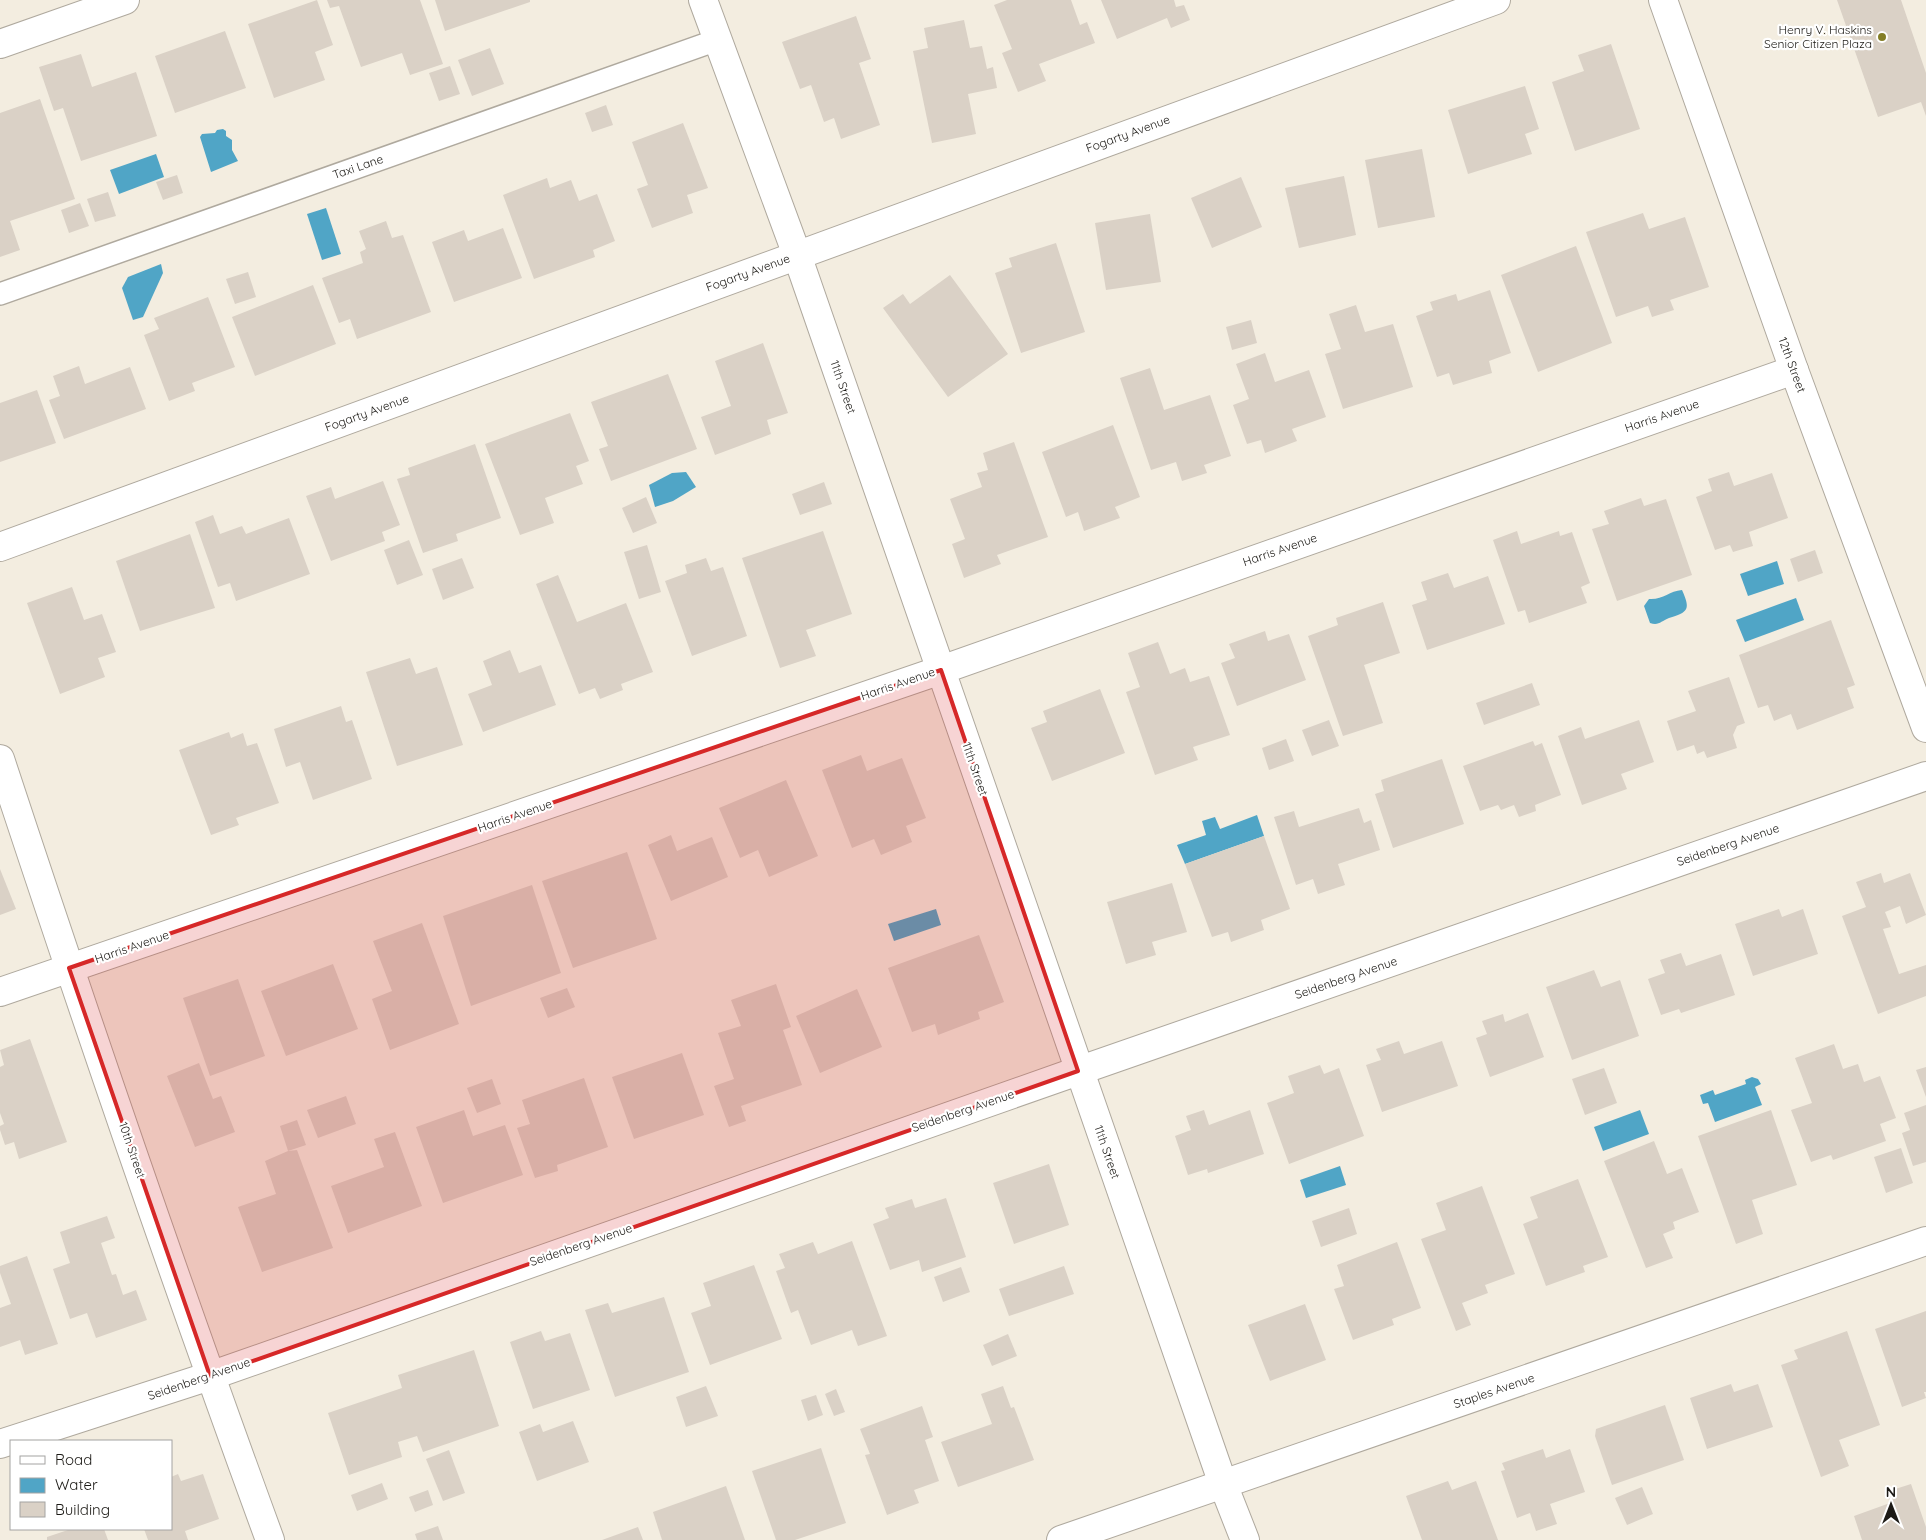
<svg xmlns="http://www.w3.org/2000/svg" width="1926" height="1540" font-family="Quicksand,sans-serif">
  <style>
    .water { fill: #50a5c6 }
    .building { fill: #dad1c6 }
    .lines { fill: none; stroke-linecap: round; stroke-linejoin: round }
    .service-casing { stroke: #afa99e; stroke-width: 24 }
    .minor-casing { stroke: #afa99e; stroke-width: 30 }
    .service { stroke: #fff; stroke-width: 21 }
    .minor { stroke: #fff; stroke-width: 28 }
    .marked { fill: #d62828; fill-opacity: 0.2; stroke: #d62828; stroke-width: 4; stroke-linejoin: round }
    .poi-dot { fill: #847e26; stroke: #fff; stroke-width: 2 }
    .labels { text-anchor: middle; stroke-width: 4.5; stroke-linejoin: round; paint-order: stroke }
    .poi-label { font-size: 12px; fill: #1c1a16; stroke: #fff; text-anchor: end }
    .street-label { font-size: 12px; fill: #1c1a16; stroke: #fff }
  </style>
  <rect width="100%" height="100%" fill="#f3ede0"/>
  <g class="water">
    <path d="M223,129L226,131V136L232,140V150L238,161L211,172L200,137L202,134L215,133L217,130Z"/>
    <path d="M156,154L164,177L119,194L110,170Z"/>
    <path d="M326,208L341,254L322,260L307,214Z"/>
    <path d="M161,264L163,273L143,317L133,320L122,288L128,277Z"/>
    <path d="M686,472L696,487L673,501L655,507L649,485L672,473Z"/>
    <path d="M1777,561L1784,584L1748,596L1740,574Z"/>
    <path d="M1682,590C1691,610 1688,612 1669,618C1661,621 1659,626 1650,623L1644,606L1649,599C1663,600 1669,591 1682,590Z"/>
    <path d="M1796,598L1804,620L1745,642L1736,620Z"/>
    <path d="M1257,815L1264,836L1185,864L1177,845L1206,835L1202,821L1215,817L1220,829Z"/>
    <path d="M936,909L941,925L894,941L888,924Z"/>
    <path d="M1752,1077L1758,1079L1761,1084L1755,1087L1762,1105L1715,1122L1708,1103L1703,1104L1700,1095L1713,1090L1715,1095L1746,1084L1745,1080Z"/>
    <path d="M1640,1110L1649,1134L1603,1151L1594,1127Z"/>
    <path d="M1340,1166L1346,1185L1306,1198L1300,1180Z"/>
  </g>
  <g class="building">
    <path d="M317,0L333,45L315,52L325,80L274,98L248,24Z"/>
    <path d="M327,0H420L443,64L410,75L402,53L361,67L339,6L330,8Z"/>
    <path d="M435,0H530V2L445,31Z"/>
    <path d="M1007,0H1071L1080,25L1087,22L1095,43L1039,64L1046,81L1018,92L1002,53L1012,49L994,5Z"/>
    <path d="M1101,0H1174L1176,7L1184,5L1190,20L1171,28L1167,18L1117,39Z"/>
    <path d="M1837,0H1901L1926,73V116L1921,102L1878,117Z"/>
    <path d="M856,16L871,59L859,63L880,125L841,139L834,118L824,122L811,85L800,89L782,42Z"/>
    <path d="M964,20L970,48L982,46L987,69L993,67L997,88L968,94L976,134L932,143L913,51L928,48L924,28Z"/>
    <path d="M225,31L246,88L175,113L155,56Z"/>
    <path d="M1611,44L1640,129L1575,151L1552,82L1584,71L1578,55Z"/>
    <path d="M490,48L504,84L472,96L458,60Z"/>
    <path d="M81,54L92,87L136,72L157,136L81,161L63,108L54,111L39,67Z"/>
    <path d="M450,66L460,94L439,101L429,73Z"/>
    <path d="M1525,86L1539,129L1525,134L1532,154L1468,174L1448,110Z"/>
    <path d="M40,99L75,199L10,221L20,250L0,257V113Z"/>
    <path d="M606,105L613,125L592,132L585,113Z"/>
    <path d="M683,123L708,188L687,195L693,213L652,228L637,189L648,185L632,142Z"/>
    <path d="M1422,149L1435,217L1378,228L1365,160Z"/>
    <path d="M177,175L183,193L163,200L156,182Z"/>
    <path d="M1344,176L1356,235L1299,248L1285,188Z"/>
    <path d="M1241,177L1262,227L1212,248L1191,198Z"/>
    <path d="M547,178L550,188L571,180L579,201L597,194L615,241L593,250L595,257L534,279L503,195Z"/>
    <path d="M108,192L116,216L95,222L87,199Z"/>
    <path d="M80,203L89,226L69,233L61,210Z"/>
    <path d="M1643,213L1649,229L1685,217L1709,287L1670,300L1674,310L1652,317L1648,306L1616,317L1586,232Z"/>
    <path d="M1150,214L1161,282L1106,290L1095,223Z"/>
    <path d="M386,221L392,238L403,235L431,312L357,339L350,319L339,323L322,278L363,263L360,252L366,249L359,231Z"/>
    <path d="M503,228L522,278L454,302L432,242L464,230L468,241Z"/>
    <path d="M1056,243L1085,332L1021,353L995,273L1012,267L1009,258Z"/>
    <path d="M1576,246L1612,343L1538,372L1501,275Z"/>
    <path d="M248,272L256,297L235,304L226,279Z"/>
    <path d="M950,275L1008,354L948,397L883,308L903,294L910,304Z"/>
    <path d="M313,285L336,344L255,376L232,317Z"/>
    <path d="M1490,290L1511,353L1489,361L1492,373L1453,385L1449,373L1437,377L1416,316L1433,310L1430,302L1456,294L1458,301Z"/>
    <path d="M208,297L235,367L192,383L195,391L169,401L144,335L159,329L154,318Z"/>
    <path d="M1356,305L1365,332L1393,324L1413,387L1343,409L1325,354L1341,349L1329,314Z"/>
    <path d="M1251,320L1257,343L1232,350L1226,327Z"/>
    <path d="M763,343L788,413L767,420L771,434L715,455L701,417L731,406L715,361Z"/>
    <path d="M1265,353L1275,382L1309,370L1326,417L1292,429L1297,441L1265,453L1261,440L1247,444L1233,405L1249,399L1236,364Z"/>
    <path d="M79,366L85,384L130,367L146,409L64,439L49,400L60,396L53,376Z"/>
    <path d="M1150,368L1164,410L1210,395L1231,456L1204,465L1207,473L1182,481L1176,462L1151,470L1120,378Z"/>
    <path d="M668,374L697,449L611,481L599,449L608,446L591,402Z"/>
    <path d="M37,390L56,443L0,462V403Z"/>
    <path d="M570,413L589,461L576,466L583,484L545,498L554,523L520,535L485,444Z"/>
    <path d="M1113,425L1140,497L1115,507L1120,518L1084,531L1078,512L1066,517L1042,452Z"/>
    <path d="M1014,442L1048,537L997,555L1001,564L964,578L952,544L965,539L950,499L982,487L977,473L988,470L983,453Z"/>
    <path d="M475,444L501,518L456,534L458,541L423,553L397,479L410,475L408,468Z"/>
    <path d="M1729,472L1734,486L1772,473L1788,518L1749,532L1753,546L1733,552L1730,545L1715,550L1696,497L1712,491L1708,479Z"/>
    <path d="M383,481L400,525L382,532L385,541L331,561L306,496L331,487L335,499Z"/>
    <path d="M824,482L832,504L800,515L792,494Z"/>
    <path d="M646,497L657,523L633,533L622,508Z"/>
    <path d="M1641,498L1644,506L1666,499L1692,575L1617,601L1592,529L1609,524L1604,511Z"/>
    <path d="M213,515L220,534L242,526L246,534L289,518L310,574L236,601L230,583L218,587L195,522Z"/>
    <path d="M823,531L852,614L806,630L816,656L780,668L742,558Z"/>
    <path d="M1517,531L1521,544L1559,531L1560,536L1572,532L1590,583L1581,587L1587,603L1529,623L1525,610L1518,612L1493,540Z"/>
    <path d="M190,534L215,608L140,631L116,561Z"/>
    <path d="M409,540L423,575L397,585L384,550Z"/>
    <path d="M647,545L661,592L639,599L624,552Z"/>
    <path d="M1815,550L1823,573L1798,582L1790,559Z"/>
    <path d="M462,558L474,588L443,600L432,569Z"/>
    <path d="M706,558L711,571L723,567L747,636L692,656L665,581L687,573L685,565Z"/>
    <path d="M1448,573L1454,588L1488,576L1505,624L1427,650L1412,605L1427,600L1421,582Z"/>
    <path d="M558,575L577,622L626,603L653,672L621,684L623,690L600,699L595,688L579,694L536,584Z"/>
    <path d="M72,587L84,620L102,614L116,652L98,658L105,677L60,694L27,603Z"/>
    <path d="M1383,602L1400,653L1364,665L1383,723L1343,736L1308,636L1338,625L1336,618Z"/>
    <path d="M1831,620L1855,685L1847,688L1854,708L1797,730L1791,714L1774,721L1768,705L1758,708L1739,655Z"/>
    <path d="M1265,631L1268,641L1289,634L1306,680L1237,706L1221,663L1235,658L1229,644Z"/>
    <path d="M1158,642L1170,674L1185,668L1190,682L1209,676L1230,735L1193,747L1198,760L1155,775L1126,692L1140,687L1128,653Z"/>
    <path d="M510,650L519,673L541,665L556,705L483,732L468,694L492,685L483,661Z"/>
    <path d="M410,658L416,674L437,667L463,745L397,766L366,672Z"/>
    <path d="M1729,677L1745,723L1737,726L1733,735L1737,748L1707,758L1704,751L1697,754L1694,745L1677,751L1667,721L1696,711L1688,691Z"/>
    <path d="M1532,683L1540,705L1484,725L1476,703Z"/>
    <path d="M1100,689L1125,753L1052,781L1031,728L1047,722L1043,711Z"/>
    <path d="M341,706L346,722L352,720L372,779L313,800L300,762L286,767L274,729Z"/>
    <path d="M1329,720L1339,746L1312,756L1302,730Z"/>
    <path d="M1639,720L1654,762L1621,774L1627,789L1582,805L1558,736L1581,727L1585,739Z"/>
    <path d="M229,732L231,738L243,733L247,746L257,743L279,803L236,818L239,825L211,835L179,750Z"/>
    <path d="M1286,739L1294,761L1269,770L1262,748Z"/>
    <path d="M1533,741L1535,746L1542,743L1561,795L1535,805L1536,811L1519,817L1514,805L1501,810L1498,805L1480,811L1463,766Z"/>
    <path d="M861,755L867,771L902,758L926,818L906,826L912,842L881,855L874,839L852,848L822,770Z"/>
    <path d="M1442,759L1464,824L1393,848L1375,794L1384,791L1381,780Z"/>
    <path d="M786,780L818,856L769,877L758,850L740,858L719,808Z"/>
    <path d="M1359,808L1364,823L1371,820L1380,850L1338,864L1345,885L1318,894L1313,879L1296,885L1274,817L1294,811L1299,827Z"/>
    <path d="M671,835L677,851L712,837L728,877L671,901L648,845Z"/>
    <path d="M1264,836L1290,909L1261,920L1264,930L1231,942L1228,932L1212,937L1185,864Z"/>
    <path d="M627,852L657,939L573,968L542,881Z"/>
    <path d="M0,869L16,909L0,915Z"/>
    <path d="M1881,873L1884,883L1910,873L1926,915L1906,924L1900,906L1885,912L1891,927L1883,929L1899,974L1926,965V996L1878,1014L1842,916L1866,907L1856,882Z"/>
    <path d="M1172,883L1187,932L1152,942L1156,955L1126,964L1107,902Z"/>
    <path d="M532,885L561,973L471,1006L443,916Z"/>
    <path d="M1779,909L1782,917L1803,909L1818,954L1753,976L1735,924Z"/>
    <path d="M422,923L459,1024L390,1050L372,999L392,991L373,941Z"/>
    <path d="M979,935L1004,1002L978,1012L980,1019L938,1035L935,1024L912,1032L888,968Z"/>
    <path d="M1681,953L1686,966L1721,954L1735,995L1681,1013L1679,1009L1661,1015L1648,979L1665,973L1660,960Z"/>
    <path d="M333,964L358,1029L286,1056L261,991Z"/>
    <path d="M1594,970L1601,987L1620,980L1639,1036L1572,1060L1546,987Z"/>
    <path d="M238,979L265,1056L210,1076L183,998Z"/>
    <path d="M776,984L791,1027L783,1030L802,1085L741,1106L746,1121L729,1127L714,1086L734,1079L718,1033L741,1026L731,1000Z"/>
    <path d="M567,988L575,1007L548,1018L540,998Z"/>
    <path d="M857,989L882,1047L820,1073L796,1016Z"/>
    <path d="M1528,1013L1544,1057L1490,1077L1476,1038L1487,1034L1482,1021L1503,1014L1505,1022Z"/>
    <path d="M30,1039L67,1142L19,1159L14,1142L5,1145L0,1130V1126L4,1124L0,1113V1067L4,1065L0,1050Z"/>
    <path d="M1399,1041L1404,1054L1442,1041L1458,1086L1382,1112L1366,1065L1381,1060L1376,1049Z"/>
    <path d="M1834,1044L1843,1069L1858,1064L1864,1082L1880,1076L1896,1118L1880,1124L1886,1141L1833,1160L1831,1155L1811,1162L1791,1110L1812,1103L1795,1058Z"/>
    <path d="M682,1053L704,1115L634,1139L612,1077Z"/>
    <path d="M199,1063L213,1099L221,1096L235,1132L195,1147L167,1076Z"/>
    <path d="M1320,1065L1324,1074L1339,1068L1364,1136L1289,1164L1267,1103L1294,1093L1288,1076Z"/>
    <path d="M1926,1067V1097L1916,1070Z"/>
    <path d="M1604,1068L1617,1103L1585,1115L1572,1079Z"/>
    <path d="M584,1078L608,1147L557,1165L558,1171L535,1178L517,1128L530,1124L522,1100Z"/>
    <path d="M492,1079L501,1104L477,1113L467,1088Z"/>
    <path d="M346,1096L356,1124L318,1138L307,1110Z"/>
    <path d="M1926,1105V1162L1913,1166L1902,1133L1910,1130L1904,1113Z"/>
    <path d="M464,1110L473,1136L505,1125L523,1175L443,1203L416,1127Z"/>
    <path d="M1204,1110L1209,1125L1250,1110L1264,1154L1208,1173L1207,1169L1188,1175L1175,1136L1191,1130L1186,1116Z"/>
    <path d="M1771,1110L1797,1185L1752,1200L1763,1234L1736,1244L1698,1136Z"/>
    <path d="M297,1120L306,1145L288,1151L280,1126Z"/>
    <path d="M395,1132L422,1206L348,1233L331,1186L384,1167L374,1139Z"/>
    <path d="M1654,1141L1667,1174L1682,1168L1699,1212L1673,1222L1675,1229L1663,1234L1673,1258L1646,1268L1604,1161Z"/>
    <path d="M1901,1148L1913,1183L1886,1193L1874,1157Z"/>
    <path d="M297,1150L333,1248L262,1272L238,1207L276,1194L265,1161L288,1151Z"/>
    <path d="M1049,1164L1069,1225L1014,1244L993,1183Z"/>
    <path d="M1578,1179L1608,1257L1583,1266L1585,1272L1546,1286L1523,1224L1538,1218L1530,1197Z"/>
    <path d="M1482,1186L1515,1274L1485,1285L1488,1293L1462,1303L1471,1325L1456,1331L1421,1239L1446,1230L1436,1203Z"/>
    <path d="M946,1198L966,1257L922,1272L919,1260L890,1270L873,1224L889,1218L885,1208L912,1199L915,1208Z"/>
    <path d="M1349,1208L1357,1234L1321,1247L1312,1221Z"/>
    <path d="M107,1216L115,1238L101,1243L112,1275L116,1274L123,1295L136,1290L147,1320L96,1338L87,1313L70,1319L53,1269L70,1263L60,1232Z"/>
    <path d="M852,1241L887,1336L858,1346L852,1330L811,1345L798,1310L791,1313L776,1271L785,1268L779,1254L813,1242L818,1254Z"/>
    <path d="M1397,1242L1421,1308L1392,1319L1394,1325L1353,1340L1334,1289L1344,1286L1337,1265Z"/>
    <path d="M27,1256L58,1344L25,1355L20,1340L0,1347V1308L11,1304L0,1273V1266Z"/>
    <path d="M754,1265L782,1339L710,1365L691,1313L711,1306L703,1283Z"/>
    <path d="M1064,1266L1074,1294L1009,1316L999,1289Z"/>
    <path d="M961,1267L970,1292L943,1302L934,1277Z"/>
    <path d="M664,1297L689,1372L615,1397L585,1310L608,1303L612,1313Z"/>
    <path d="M1305,1304L1326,1360L1270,1381L1248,1325Z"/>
    <path d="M1926,1311V1392H1924L1926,1398L1902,1407L1875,1329Z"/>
    <path d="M541,1331L545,1341L570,1333L590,1390L533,1409L510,1342Z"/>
    <path d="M1847,1331L1880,1425L1839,1440L1849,1466L1821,1477L1781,1365L1798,1359L1794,1350Z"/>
    <path d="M1008,1334L1017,1356L992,1366L983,1345Z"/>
    <path d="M474,1350L499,1426L423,1452L417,1436L398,1442L402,1457L349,1475L328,1413L402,1388L398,1375Z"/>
    <path d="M1731,1384L1734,1392L1758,1384L1773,1427L1707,1449L1690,1398Z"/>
    <path d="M706,1386L718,1416L686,1427L676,1397Z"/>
    <path d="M1003,1386L1011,1408L1014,1407L1034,1460L958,1487L941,1442L992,1424L981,1394Z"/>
    <path d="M836,1389L845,1412L834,1416L825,1394Z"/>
    <path d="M816,1395L823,1415L808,1421L801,1400Z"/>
    <path d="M1665,1405L1684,1460L1612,1485L1595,1436L1596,1429Z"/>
    <path d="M922,1406L933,1437L925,1440L939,1481L914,1490L919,1503L887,1515L865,1455L870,1454L860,1429Z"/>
    <path d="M573,1421L589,1462L537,1481L519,1432L540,1424L543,1432Z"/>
    <path d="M821,1448L846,1523L795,1540H776L752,1471Z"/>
    <path d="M1543,1449L1546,1458L1570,1449L1585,1492L1550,1504L1557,1524L1536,1531L1530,1513L1517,1518L1501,1471L1505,1470L1502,1463Z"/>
    <path d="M449,1450L465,1493L443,1501L426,1459Z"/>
    <path d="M178,1474L181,1481L203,1474L219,1519L185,1531L188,1540H148L144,1529H171V1477Z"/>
    <path d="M1448,1481L1452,1490L1476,1481L1498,1540H1422L1406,1496Z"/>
    <path d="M382,1483L388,1499L357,1511L351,1495Z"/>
    <path d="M1911,1484L1926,1527V1540H1862L1854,1516L1890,1503L1886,1492Z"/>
    <path d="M726,1486L745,1540H662L653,1512Z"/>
    <path d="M1642,1487L1653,1514L1627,1525L1615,1498Z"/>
    <path d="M428,1490L433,1505L415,1512L409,1497Z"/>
    <path d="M438,1526L443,1540H417L415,1534Z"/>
    <path d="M638,1527L643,1540H602Z"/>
    <path d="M71,1529H104L108,1540H47V1537Z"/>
  </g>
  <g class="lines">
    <g class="service-casing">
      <path id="service" d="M0,294L717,40"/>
    </g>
    <g class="minor-casing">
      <g id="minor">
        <path d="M703,0L797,255L1223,1484L1245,1540"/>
        <path d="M1663,0L1794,370L1926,728"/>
        <path d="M0,44L125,0"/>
        <path d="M0,547L1496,0"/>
        <path d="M0,759C86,1020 175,1281 270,1540"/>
        <path d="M0,992L941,670L1794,370"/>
        <path d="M0,1444L210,1376L1078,1071L1926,776"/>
        <path d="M1061,1540L1926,1241"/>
      </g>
    </g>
    <use href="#service" class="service"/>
    <use href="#minor" class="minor"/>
  </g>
  <path class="marked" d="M941,670L1078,1071L210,1376L69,968Z"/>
  <circle class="poi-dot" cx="1882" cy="37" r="5"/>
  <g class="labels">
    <g class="poi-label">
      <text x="1872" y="34">Henry V. Haskins<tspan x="1872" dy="14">Senior Citizen Plaza</tspan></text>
    </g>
    <g class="street-label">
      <text transform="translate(1128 134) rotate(-20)" y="4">Fogarty Avenue</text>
      <text transform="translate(358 167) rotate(-19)" y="4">Taxi Lane</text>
      <text transform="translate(748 273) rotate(-20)" y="4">Fogarty Avenue</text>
      <text transform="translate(1792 365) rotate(70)" y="4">12th Street</text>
      <text transform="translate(843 387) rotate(71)" y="4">11th Street</text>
      <text transform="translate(367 413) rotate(-20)" y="4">Fogarty Avenue</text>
      <text transform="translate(1662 416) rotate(-19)" y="4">Harris Avenue</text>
      <text transform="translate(1280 550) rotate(-19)" y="4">Harris Avenue</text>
      <text transform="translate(898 684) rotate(-19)" y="4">Harris Avenue</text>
      <text transform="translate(975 769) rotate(71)" y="4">11th Street</text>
      <text transform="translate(515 816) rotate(-19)" y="4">Harris Avenue</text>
      <text transform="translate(1728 845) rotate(-19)" y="4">Seidenberg Avenue</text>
      <text transform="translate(132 947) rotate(-19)" y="4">Harris Avenue</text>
      <text transform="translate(1346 978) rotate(-19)" y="4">Seidenberg Avenue</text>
      <text transform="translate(963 1111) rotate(-19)" y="4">Seidenberg Avenue</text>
      <text transform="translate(132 1150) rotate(71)" y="4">10th Street</text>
      <text transform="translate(1107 1152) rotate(71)" y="4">11th Street</text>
      <text transform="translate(581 1245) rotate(-19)" y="4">Seidenberg Avenue</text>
      <text transform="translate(199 1379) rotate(-19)" y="4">Seidenberg Avenue</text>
      <text transform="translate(1494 1391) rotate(-19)" y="4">Staples Avenue</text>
    </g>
  </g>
  <rect x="10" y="1440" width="162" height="90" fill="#ffffff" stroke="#a4a3a2"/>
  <rect x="20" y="1456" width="25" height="8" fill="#ffffff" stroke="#a4a3a2"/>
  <text x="55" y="1465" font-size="15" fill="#1c1a16">Road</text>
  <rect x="20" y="1478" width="25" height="15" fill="#50a5c6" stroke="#a4a3a2"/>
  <text x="55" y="1490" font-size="15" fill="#1c1a16">Water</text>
  <rect x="20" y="1502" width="25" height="15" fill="#dad1c6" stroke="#a4a3a2"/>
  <text x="55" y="1515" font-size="15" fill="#1c1a16">Building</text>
  <g transform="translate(1891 1505)" stroke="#ffffff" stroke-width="4" paint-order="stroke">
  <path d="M0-4L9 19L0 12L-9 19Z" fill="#1c1a16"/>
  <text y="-8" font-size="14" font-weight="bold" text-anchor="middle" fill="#1c1a16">N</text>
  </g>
</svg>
